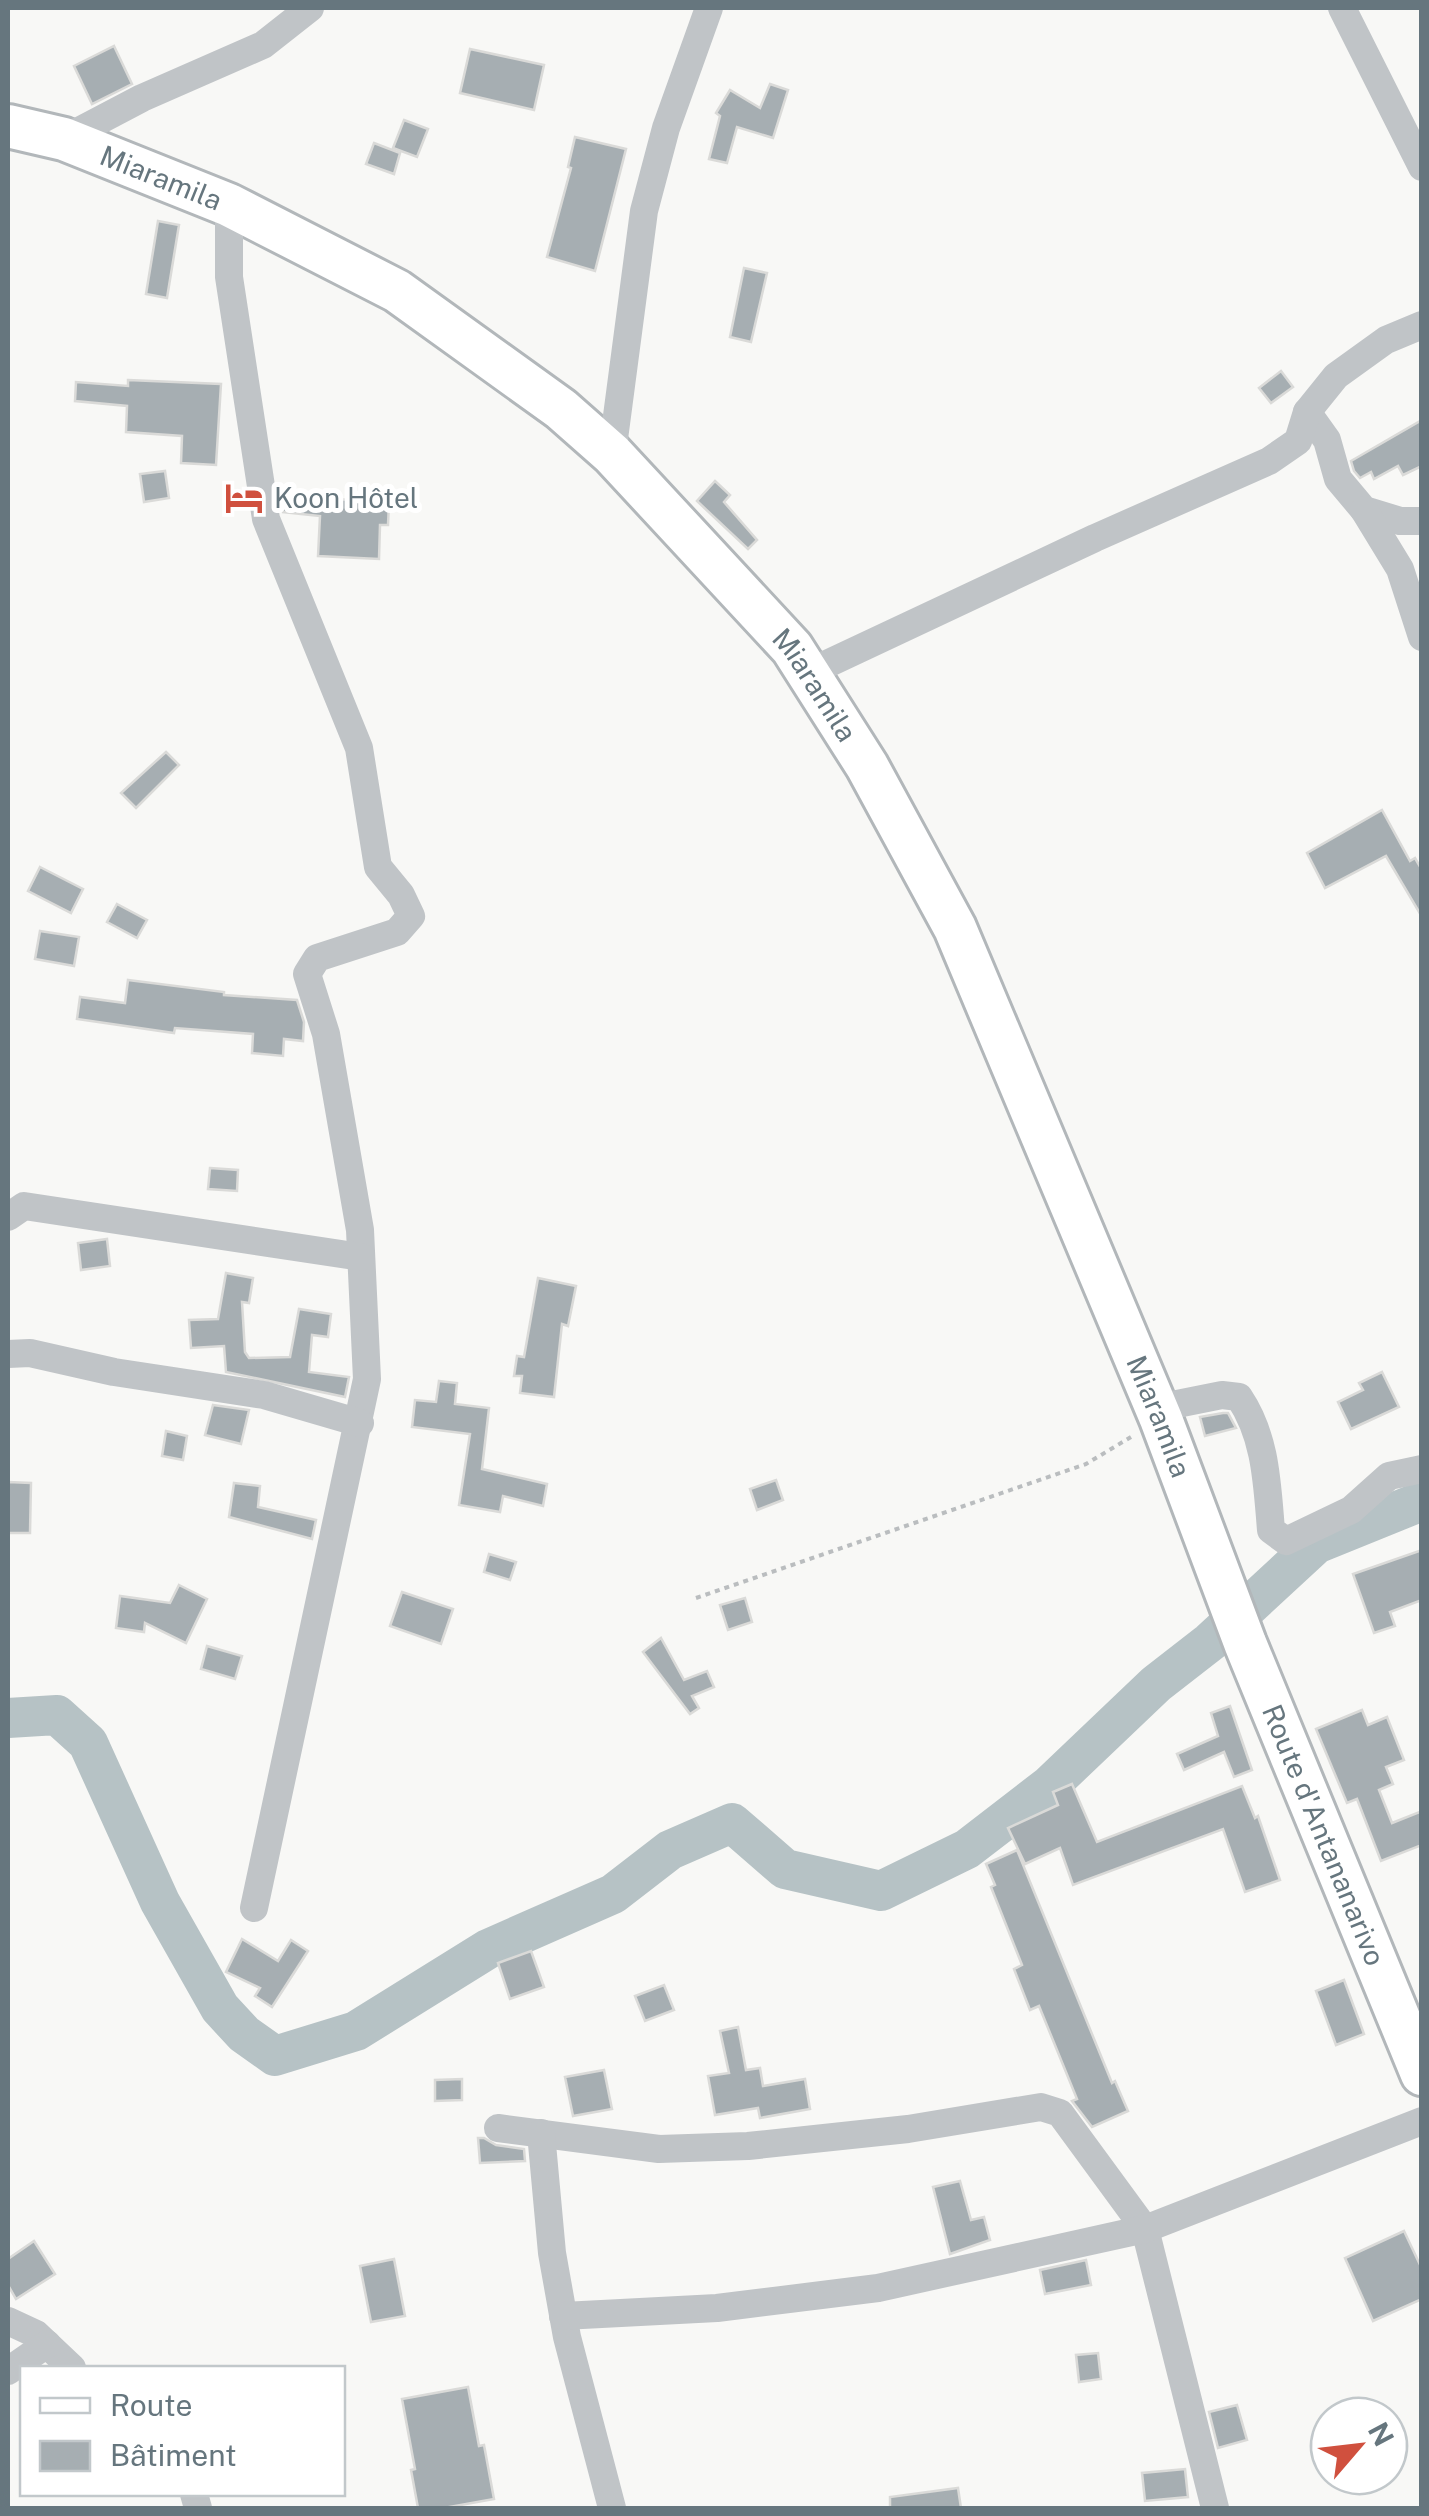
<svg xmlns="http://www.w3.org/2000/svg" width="1429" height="2516" font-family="'Public Sans',sans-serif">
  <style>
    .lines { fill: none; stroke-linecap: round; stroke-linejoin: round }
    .river { stroke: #b6c2c5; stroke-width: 40 }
    .building { fill: #a6aeb2; stroke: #dadad8; stroke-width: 2.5 }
    .primary-casing { stroke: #b2b7ba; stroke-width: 48 }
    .path { stroke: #babdbf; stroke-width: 4; stroke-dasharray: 5 5; stroke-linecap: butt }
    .minor { stroke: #c0c4c7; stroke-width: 28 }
    .primary { stroke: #fff; stroke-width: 42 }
    .labels { text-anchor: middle; stroke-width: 10; stroke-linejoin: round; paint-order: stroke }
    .street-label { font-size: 28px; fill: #66767e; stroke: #fff }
    .poi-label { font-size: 28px; fill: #66767e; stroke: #fff; text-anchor: start }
  </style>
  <rect width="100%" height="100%" fill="#f8f8f6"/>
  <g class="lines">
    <path class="river" d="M8,1718L57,1715L88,1743L160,1902L220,2008L244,2034L275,2056L356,2031L488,1949L613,1894L670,1850L732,1823L785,1869L881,1891L967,1849L1050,1785L1156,1684L1210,1642L1316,1544L1422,1501"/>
  </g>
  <g class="building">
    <path d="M114,46L132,84L92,104L74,66Z"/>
    <path d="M470,49L544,65L534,110L460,93Z"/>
    <path d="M770,84L788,90L773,138L737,127L727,163L709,159L720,116L716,113L730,90L760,108Z"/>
    <path d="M404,120L428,129L417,157L393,148Z"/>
    <path d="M575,137L626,149L595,271L547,257L571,168L568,167Z"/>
    <path d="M374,143L400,153L394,174L366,164Z"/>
    <path d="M158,221L179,225L167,298L146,294Z"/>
    <path d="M744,268L767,273L751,342L730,337Z"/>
    <path d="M1281,371L1293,387L1271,403L1259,388Z"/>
    <path d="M128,380L221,384L216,465L181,463L182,436L126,432L127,406L75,401L76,382L128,386Z"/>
    <path d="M1422,420V466L1403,475L1398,466L1374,479L1371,472L1360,478L1354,471L1351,461Z"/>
    <path d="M165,471L169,498L144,502L140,474Z"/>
    <path d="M715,481L730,495L724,502L757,540L748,549L697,501Z"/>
    <path d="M280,496L389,502L388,525H380L379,559L318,556L320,516L283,512Z"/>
    <path d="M166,752L179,765L136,808L121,793Z"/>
    <path d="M1382,810L1410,861L1415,858L1422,870V917L1386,856L1325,888L1307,853Z"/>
    <path d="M40,867L83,889L71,913L28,891Z"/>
    <path d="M117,904L147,920L137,938L107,922Z"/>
    <path d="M40,931L79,937L74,966L35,959Z"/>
    <path d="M128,980L224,992V995L297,1000L304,1022L303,1041L284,1039L283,1056L252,1053L253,1034L175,1028L174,1033L77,1019L80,997L125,1003Z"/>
    <path d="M210,1168L238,1170L237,1191L208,1189Z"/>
    <path d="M107,1239L110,1266L81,1270L78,1243Z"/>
    <path d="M226,1273L253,1278L249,1303L242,1302L245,1352L249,1358L290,1357L299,1309L331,1314L328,1337L312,1335L309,1372L349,1377L345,1397L226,1372L224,1346L191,1348L189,1320L218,1319Z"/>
    <path d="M538,1278L576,1286L568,1326L562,1324L554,1397L520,1393L522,1376H514L517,1356L524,1357Z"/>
    <path d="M1382,1372L1399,1407L1351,1429L1338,1402L1363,1390L1359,1383Z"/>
    <path d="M439,1381L457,1383L455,1404L489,1408L482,1469L547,1484L543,1506L503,1496L500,1512L459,1505L470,1434L412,1427L415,1400L436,1402Z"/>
    <path d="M213,1405L249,1410L241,1444L205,1435Z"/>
    <path d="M1223,1413H1228L1236,1428L1205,1436L1200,1417Z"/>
    <path d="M166,1431L187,1436L183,1460L162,1456Z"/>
    <path d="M776,1480L783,1500L757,1510L750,1489Z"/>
    <path d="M8,1482L31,1483L30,1533H8Z"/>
    <path d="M234,1483L260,1486L258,1507L316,1520L312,1539L229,1517Z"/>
    <path d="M1422,1550V1600L1390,1612L1395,1626L1374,1633L1353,1574Z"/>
    <path d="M489,1554L516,1562L510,1580L484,1572Z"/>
    <path d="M179,1585L207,1599L186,1643L145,1623L144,1632L116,1628L120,1596L170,1603Z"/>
    <path d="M402,1592L453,1609L441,1644L390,1626Z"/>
    <path d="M745,1598L752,1622L728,1630L720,1605Z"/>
    <path d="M661,1638L684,1680L707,1671L714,1687L692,1696L699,1708L690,1714L643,1652Z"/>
    <path d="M207,1646L242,1656L235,1679L201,1669Z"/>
    <path d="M1230,1706L1252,1770L1234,1777L1224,1752L1184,1770L1177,1754L1218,1736L1211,1713Z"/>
    <path d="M1362,1710L1368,1725L1387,1717L1404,1760L1386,1767L1393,1784L1379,1790L1392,1823L1422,1811V1845L1381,1861L1357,1799L1347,1803L1316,1729Z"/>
    <path d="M1072,1784L1097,1842L1242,1786L1255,1818L1258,1816L1280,1880L1245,1892L1223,1829L1073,1885L1060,1848L1025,1864L1008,1828L1058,1805L1053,1792Z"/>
    <path d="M1017,1850L1112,2083L1115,2081L1128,2111L1092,2127L1072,2101L1077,2099L1039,2006L1030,2010L1014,1969L1022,1965L991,1887L995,1885L986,1864Z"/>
    <path d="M242,1939L278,1961L291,1940L308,1951L272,2007L255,1996L260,1988L226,1972Z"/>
    <path d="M531,1951L544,1987L510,1999L498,1963Z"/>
    <path d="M1344,1980L1364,2034L1336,2045L1316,1991Z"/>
    <path d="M664,1985L674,2010L645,2021L635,1996Z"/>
    <path d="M738,2027L746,2070L760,2068L763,2086L805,2079L810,2109L760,2118L758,2108L715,2115L708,2076L729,2073L720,2031Z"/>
    <path d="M604,2070L612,2109L573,2116L565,2077Z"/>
    <path d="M462,2079V2100L435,2101V2080Z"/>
    <path d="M478,2138H484L496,2145L524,2149L525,2161L480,2163Z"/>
    <path d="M960,2181L971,2220L984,2217L990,2240L950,2254L933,2187Z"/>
    <path d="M1404,2231L1422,2269V2299L1373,2321L1345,2258Z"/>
    <path d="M34,2241L55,2274L16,2299L8,2285V2259Z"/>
    <path d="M394,2259L405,2316L371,2322L360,2266Z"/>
    <path d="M1086,2260L1091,2285L1045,2294L1040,2270Z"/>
    <path d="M1098,2353L1101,2379L1079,2382L1076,2355Z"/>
    <path d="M468,2387L479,2446L484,2445L494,2499L444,2508H418L411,2470L415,2469L402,2399Z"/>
    <path d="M1237,2405L1247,2440L1218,2448L1209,2412Z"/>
    <path d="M1185,2469L1188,2497L1145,2501L1142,2473Z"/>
    <path d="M958,2488L961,2508H890V2497Z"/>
  </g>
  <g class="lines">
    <g class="primary-casing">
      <g id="primary">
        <path id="s1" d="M8,126L64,139L229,205L397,291L561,409L612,454L792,648L867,766L955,928L1161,1419L1245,1643L1422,2074"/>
      </g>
    </g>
    <path class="path" d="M696,1598L1086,1464L1131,1437"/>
    <g class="minor">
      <path d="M1342,8L1422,167"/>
      <path d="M64,139L142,98L263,45L310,8"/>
      <path d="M229,205V277L266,519L359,748L378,867L401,895L411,916L397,932L317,958L307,974L326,1034L360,1230L367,1379L254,1908"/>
      <path d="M1307,412L1327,440L1338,479L1364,510L1400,521H1422"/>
      <path d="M612,454L644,211L666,128L709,8"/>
      <path d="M1364,510L1400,569L1422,637"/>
      <path d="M810,672L1095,538L1269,461L1298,441L1307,412L1336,376L1386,340L1422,325"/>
      <path d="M8,1217L24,1206L361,1257"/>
      <path d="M8,1354L30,1353L114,1372L264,1395L360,1423"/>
      <path d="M1157,1408L1222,1395L1239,1397C1266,1437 1267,1483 1271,1530L1286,1541L1351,1510L1389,1476L1422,1469"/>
      <path d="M498,2128L659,2149L748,2146L908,2129L1041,2107L1060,2113L1145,2229L1215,2508"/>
      <path d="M541,2133L552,2253L567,2337L612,2508"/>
      <path d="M563,2316L717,2308L878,2288L1145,2229L1422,2121"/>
      <path d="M8,2321L36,2334L72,2368"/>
      <path d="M8,2371L47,2344"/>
      <path d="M194,2494L198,2508"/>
    </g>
    <use href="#primary" class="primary"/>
  </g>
  <defs>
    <g id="hotel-bare" transform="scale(3)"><path d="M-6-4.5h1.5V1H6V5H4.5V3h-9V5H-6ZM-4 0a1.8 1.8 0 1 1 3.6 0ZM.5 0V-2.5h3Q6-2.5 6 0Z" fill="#d0503e" stroke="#fff" stroke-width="2.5" paint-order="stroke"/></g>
  </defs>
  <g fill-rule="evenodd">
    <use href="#hotel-bare" x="244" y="498"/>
  </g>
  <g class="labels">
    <g class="street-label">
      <text dy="10" stroke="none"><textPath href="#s1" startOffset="162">Miaramila</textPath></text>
      <text dy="10" stroke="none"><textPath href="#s1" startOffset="1002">Miaramila</textPath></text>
      <text dy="10" stroke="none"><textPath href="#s1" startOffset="1812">Miaramila</textPath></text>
      <text dy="10" stroke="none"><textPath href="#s1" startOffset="2262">Route d'Antananarivo</textPath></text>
    </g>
    <g class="poi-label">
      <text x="274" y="508">Koon Hôtel</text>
    </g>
  </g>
  <rect width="1429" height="2516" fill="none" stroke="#66767e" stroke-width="20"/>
  <rect x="20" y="2366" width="325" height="130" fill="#ffffff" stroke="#c2c8cb" stroke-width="2.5"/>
  <rect x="40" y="2398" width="50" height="15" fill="#ffffff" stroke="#c2c8cb" stroke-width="2.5"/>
  <text x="110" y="2416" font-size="30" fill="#66767e">Route</text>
  <rect x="40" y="2441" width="50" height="30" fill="#a6aeb2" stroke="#c2c8cb" stroke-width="2.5"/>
  <text x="110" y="2466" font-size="30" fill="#66767e">Bâtiment</text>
  <g transform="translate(1359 2446) rotate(62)"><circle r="48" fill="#ffffff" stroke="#c2c8cb" stroke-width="2.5"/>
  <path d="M0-8L18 38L0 25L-18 38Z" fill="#d0503e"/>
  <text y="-15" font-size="28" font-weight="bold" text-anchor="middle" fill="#66767e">N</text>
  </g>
</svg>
